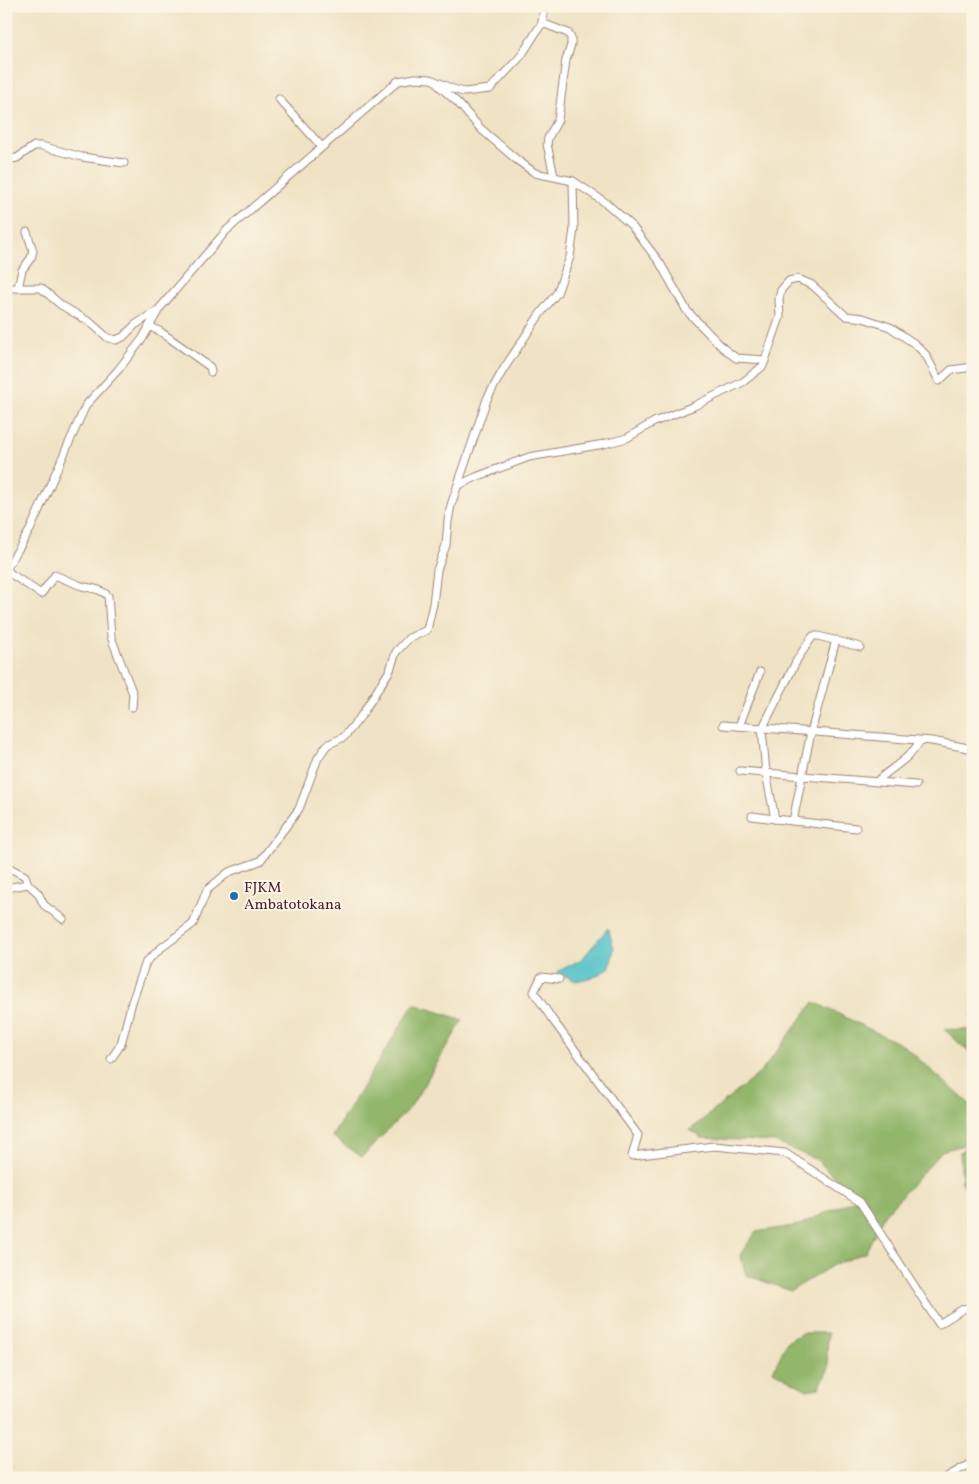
<svg xmlns="http://www.w3.org/2000/svg" width="979" height="1484" font-family="Vollkorn,serif">
  <style>
    .forest { fill: #92b66a; stroke: #6e6a4a }
    .water { fill: #54c2c8; stroke: #4f707a }
    .lines { fill: none; stroke-linecap: round; stroke-linejoin: round }
    .minor-casing { stroke: #9d8178; stroke-width: 9 }
    .minor { stroke: #fff; stroke-width: 7 }
    .poi-dot { fill: #1f6fb2; stroke: #fcf5e5; stroke-width: 2 }
    .labels { text-anchor: middle; stroke-width: 4; stroke-linejoin: round; paint-order: stroke }
    .poi-label { font-size: 15px; fill: #4a1f2b; stroke: #fcf5e5; text-anchor: start }
  </style>
  <rect width="100%" height="100%" fill="#fcf5e5"/>
  <filter id="ink" filterUnits="userSpaceOnUse"><feTurbulence type="fractalNoise" baseFrequency=".02" numOctaves="2"/><feDisplacementMap in="SourceGraphic" scale="10" xChannelSelector="R" yChannelSelector="G"/><feConvolveMatrix kernelMatrix="1 2 1 2 8 2 1 2 1" color-interpolation-filters="sRGB"/></filter>
  <filter id="wash" filterUnits="userSpaceOnUse"><feTurbulence type="fractalNoise" baseFrequency=".0096" numOctaves="4" result="noise"/><feDisplacementMap in="SourceGraphic" scale="20" xChannelSelector="R" yChannelSelector="G"/><feGaussianBlur stdDeviation="1.12" result="paint"/><feColorMatrix in="noise" values="0 0 0 0 0 0 0 0 0 0 0 0 0 0 0 0 0 1.4 0 .05"/><feComposite in="paint" operator="in"/></filter>
  <g filter="url(#wash)">
    <rect width="100%" height="100%" fill="#f0e3c5"/>
    <g class="forest">
      <path d="M814,1002L904,1046L973,1107V1196H971L962,1182L960,1152L971,1143L942,1151L884,1215L865,1253L833,1265L791,1291L746,1275L740,1255L756,1232L799,1225L856,1199L817,1160L775,1142L702,1138L690,1130L761,1072Z"/>
      <path d="M414,1004L463,1020L411,1106L362,1157L332,1136Z"/>
      <path d="M972,1013L973,1015V1056L944,1029L971,1030Z"/>
      <path d="M802,1333H828L827,1356L829,1368L819,1388L807,1390L773,1371L787,1342Z"/>
    </g>
    <path class="water" d="M608,928L614,948L610,967L597,976L576,981L557,972L582,959Z"/>
  </g>
  <g filter="url(#ink)">
    <g class="lines">
      <g class="minor-casing">
        <g id="minor">
          <path d="M542,23L568,33L571,38V45L566,60L558,120L548,138L547,144L554,176"/>
          <path d="M439,86L458,103L481,129L517,160L535,173L573,181L606,203L631,225L660,263L687,311L723,348L736,358L765,360"/>
          <path d="M279,99L322,147"/>
          <path d="M6,160L17,158L34,146H41L82,157L124,163"/>
          <path d="M6,286L9,288H41L61,305L91,323L108,338L116,340L123,337L135,325L158,310"/>
          <path d="M18,288L22,270L31,258L33,251L27,232"/>
          <path d="M149,326L161,332L210,367L211,372"/>
          <path d="M459,485L476,477L529,457L604,444L627,438L654,422L694,406L743,382L763,366L780,317L779,299L781,290L789,281L798,279L812,285L846,316L863,318L890,327L915,344L926,355L939,381L951,370L973,367"/>
          <path d="M8,572L41,594L55,575C64,579 73,583 82,586C92,589 100,588 108,596L111,637L133,694L132,707"/>
          <path d="M6,576L8,572V566L30,530L86,405L118,370L143,338L159,309L227,230L398,81L415,78L431,79L453,89L464,92L490,89L521,56L542,23L544,6"/>
          <path d="M723,725L932,741L973,749"/>
          <path d="M739,726L760,672"/>
          <path d="M740,771L916,785"/>
          <path d="M877,781C891,768 910,759 920,741"/>
          <path d="M752,816L775,819"/>
          <path d="M793,821L811,732L836,640"/>
          <path d="M856,828L775,819L766,773L762,729L798,658L813,636H818L860,647"/>
          <path d="M6,866L25,876L28,884"/>
          <path d="M6,888L28,884L38,893L44,905L63,919"/>
          <path d="M559,979L541,977L534,992L552,1019L638,1135L632,1156L714,1146L785,1153L860,1202L939,1324L963,1309L973,1307"/>
          <path d="M111,1059L121,1044L132,1002L146,962L161,948L193,924L207,890L229,872L260,861L299,809L318,758L327,745L344,737L361,716L390,670L396,652L409,638L427,630L433,604L437,570L446,545L448,521L451,505L487,399L503,370L540,314L557,293L570,257L574,229L573,181"/>
          <path d="M945,1478L973,1462"/>
        </g>
      </g>
      <use href="#minor" class="minor"/>
    </g>
  </g>
  <circle class="poi-dot" cx="234" cy="896" r="5"/>
  <g class="labels">
    <g class="poi-label">
      <text x="244" y="892">FJKM<tspan x="244" dy="17">Ambatotokana</tspan></text>
    </g>
  </g>
  <rect width="979" height="1484" fill="none" stroke="#fcf5e5" stroke-width="25"/>
</svg>
